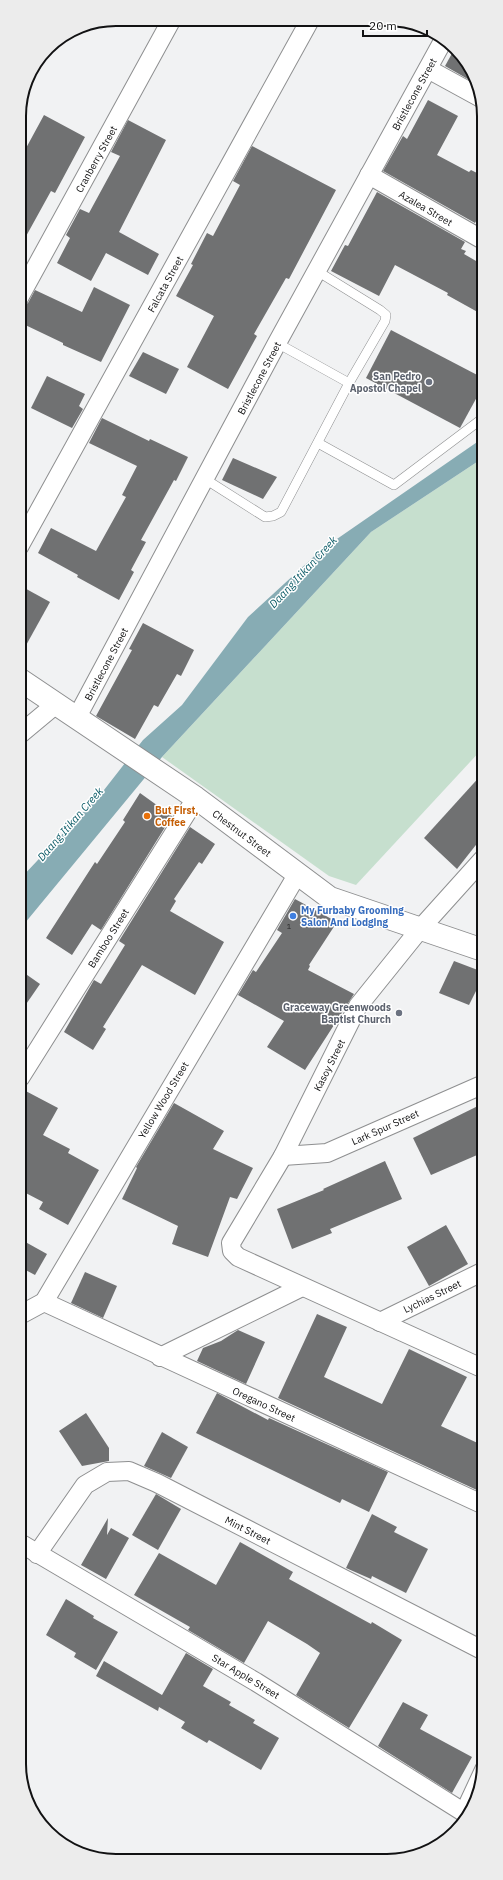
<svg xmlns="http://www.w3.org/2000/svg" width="503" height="1880" font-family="'IBM Plex Sans',sans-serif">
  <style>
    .green { fill: #c6dfce }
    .water { fill: #87acb4 }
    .building { fill: #707172 }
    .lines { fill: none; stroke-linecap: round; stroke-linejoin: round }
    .service-casing { stroke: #8e8f90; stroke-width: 10 }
    .minor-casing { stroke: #8e8f90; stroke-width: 20 }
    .tertiary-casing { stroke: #8e8f90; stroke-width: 24 }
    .service { stroke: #fff; stroke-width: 9 }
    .minor { stroke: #fff; stroke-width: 18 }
    .tertiary { stroke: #fff; stroke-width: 22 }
    .worship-dot { fill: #6b7280; stroke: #fff; stroke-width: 1.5 }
    .food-dot { fill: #e8710a; stroke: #fff; stroke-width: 1.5 }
    .shop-dot { fill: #3f7fe0; stroke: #fff; stroke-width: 1.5 }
    .labels { text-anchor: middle; stroke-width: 3; stroke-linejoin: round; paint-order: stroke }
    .number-label { font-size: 8px; fill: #2a2a2b }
    .street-label { font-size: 10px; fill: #121213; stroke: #fff }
    .worship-label { font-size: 10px; font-weight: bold; fill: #5b616d; stroke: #fff; text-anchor: end }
    .food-label { font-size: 10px; font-weight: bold; fill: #c56008; stroke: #fff; text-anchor: start }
    .shop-label { font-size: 10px; font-weight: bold; fill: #366cbe; stroke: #fff; text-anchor: start }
    .water-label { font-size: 11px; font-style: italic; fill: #0a5a66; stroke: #fff }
    .rim { fill: none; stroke: #121213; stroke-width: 2 }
  </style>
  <rect width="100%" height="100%" fill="#f1f2f3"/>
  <path class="green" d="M483,458V748L356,885L329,876L162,757L371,532Z"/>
  <path class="water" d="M483,438V458L371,532L162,757L20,929V879L104,790L143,740L182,705L248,617L321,550Z"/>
  <g class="building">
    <path d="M455,48L460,52L473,82L445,66Z"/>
    <path d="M428,100L458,116L437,155L469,172L471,170L483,176V208L475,223L383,171L403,136L407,139Z"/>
    <path d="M44,115L85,137L55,193L51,191L19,249V161Z"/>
    <path d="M128,120L166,140L119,232L159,254L148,275L106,253L91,281L57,263L70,238L66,235L80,209L89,213L120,156L111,152Z"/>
    <path d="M252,146L336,190L289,279L286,278L254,334L257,336L228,389L187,367L214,316L176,296L193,265L191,264L207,233L213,236L240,185L233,181Z"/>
    <path d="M377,192L465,242L461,249L466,251L464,254L483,265V315L447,295L448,293L395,265L379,296L331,271L345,245L348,246Z"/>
    <path d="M94,287L130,305L101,362L63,345V343L19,322V308L28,303L35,290L82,312Z"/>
    <path d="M391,330L483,378V386L460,428L366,378Z"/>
    <path d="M143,352L179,369L166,394L129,376Z"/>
    <path d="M47,376L85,394L79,406L83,409L72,428L31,408Z"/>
    <path d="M102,418L149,441L150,439L188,457L176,481L174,480L141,540L146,542L131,570L134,572L119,600L77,577L78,575L38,553L51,528L96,551L126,497L122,495L137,466L89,443Z"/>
    <path d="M233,458L277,477L263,499L222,480Z"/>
    <path d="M19,585L50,602L19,658Z"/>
    <path d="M143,623L194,650L181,676L177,674L158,707L154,705L135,739L96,716L132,650L129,649Z"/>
    <path d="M483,773V836L457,869L424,838Z"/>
    <path d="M140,793L172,816L101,930L92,924L72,955L46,938L95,862L97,864L125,822L123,820Z"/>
    <path d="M190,827L215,844L202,864L199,862L174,899L176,901L170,911L224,942L195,995L142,965L103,1027L106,1029L93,1050L64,1032L94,980L101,984L125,945L119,941Z"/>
    <path d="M295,899L337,922L309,965L310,966L308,970L354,994L305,1070L267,1047L284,1021L238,995L253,970L256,972L282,933L277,930Z"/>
    <path d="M454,961L483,972V992L477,989L469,1005L439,993Z"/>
    <path d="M20,970L40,984L20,1013Z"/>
    <path d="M20,1088L58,1108L43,1135L70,1149L68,1153L99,1170L68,1225L39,1209L43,1202L20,1190Z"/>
    <path d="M174,1103L224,1131L213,1149L253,1168L237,1199L230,1197L208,1257L172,1244L178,1226L122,1199L137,1168L136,1167Z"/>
    <path d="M484,1103V1152L431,1175L413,1138Z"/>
    <path d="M385,1161L402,1199L330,1229L332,1233L292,1249L277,1209L324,1190L323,1189Z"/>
    <path d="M446,1225L468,1264L429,1286L407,1247Z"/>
    <path d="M20,1239L47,1254L35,1275L20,1267Z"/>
    <path d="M85,1272L117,1286L103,1318L71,1303Z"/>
    <path d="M317,1314L347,1327L324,1377L382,1404L409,1349L467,1377L441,1426L484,1446V1481L479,1491L278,1398Z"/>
    <path d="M238,1330L265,1342L246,1384L197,1361L203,1348L221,1341Z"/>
    <path d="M217,1393L268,1420L269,1418L388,1472L369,1512L342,1499L340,1503L196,1433Z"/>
    <path d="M86,1413L109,1448V1461L82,1466L59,1431Z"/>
    <path d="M162,1432L188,1447L171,1478L144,1466Z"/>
    <path d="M156,1494L181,1509L158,1550L132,1535Z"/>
    <path d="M372,1514L397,1527L394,1532L428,1549L406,1593L372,1576L371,1579L346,1568Z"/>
    <path d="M108,1518L107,1535L111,1528L129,1538L106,1579L81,1565Z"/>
    <path d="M240,1542L293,1572L289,1579L371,1624L372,1622L402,1640L349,1728L296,1695L320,1653L307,1644L268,1621L244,1663L188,1630L190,1627L134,1595L159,1553L216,1585Z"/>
    <path d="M66,1599L94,1616L93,1618L118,1632L96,1670L74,1657L76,1653L46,1635Z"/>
    <path d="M186,1653L213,1669L203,1686L231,1702L229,1705L255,1720L253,1723L279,1738L261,1770L209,1740L207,1743L181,1728L185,1722L159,1707L158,1711L96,1676L104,1661L162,1695Z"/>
    <path d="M403,1702L428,1715L420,1729L472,1757L452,1793L378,1746Z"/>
  </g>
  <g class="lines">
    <g class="service-casing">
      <g id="service">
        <path d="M277,343L349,383"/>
        <path d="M318,443L394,485L483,418"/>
        <path d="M205,479L265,517L273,516L281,512L349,383L385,321L386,315L380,310L317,271"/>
      </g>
    </g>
    <g class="minor-casing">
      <g id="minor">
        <path d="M428,69L481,98"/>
        <path d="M369,175L483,240"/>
        <path d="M19,298L172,19"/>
        <path d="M19,547L310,20"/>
        <path d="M76,719L277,343L444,39"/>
        <path d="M19,735L55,705"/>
        <path d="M483,859L420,929L358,1006L283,1156L231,1243L232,1251L238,1257L484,1369"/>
        <path d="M20,1078L196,798"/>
        <path d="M283,1156L327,1153L484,1084"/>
        <path d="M44,1302L484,1505"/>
        <path d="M20,1315L44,1302L297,875"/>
        <path d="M380,1322L484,1271"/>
        <path d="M160,1357L302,1287"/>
        <path d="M20,1543L256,1682L468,1815"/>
        <path d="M37,1554L85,1485L107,1472L129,1471L157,1483L484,1651"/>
        <path d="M464,1813L484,1770"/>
      </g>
    </g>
    <g class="tertiary-casing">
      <path id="tertiary" d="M19,679L196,798L330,898L483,950"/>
    </g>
    <use href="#service" class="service"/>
    <use href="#minor" class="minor"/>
    <use href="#tertiary" class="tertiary"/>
  </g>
  <g class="worship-dot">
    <circle cx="429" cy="382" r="4"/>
    <circle cx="399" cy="1013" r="4"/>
  </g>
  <circle class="food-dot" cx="147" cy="816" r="4"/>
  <circle class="shop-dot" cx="293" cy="916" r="4"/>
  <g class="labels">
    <g class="number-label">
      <text x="289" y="929">1</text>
    </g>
    <g class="street-label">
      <text transform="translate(414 94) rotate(-61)" y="4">Bristlecone Street</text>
      <text transform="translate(96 159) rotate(-61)" y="4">Cranberry Street</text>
      <text transform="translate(426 208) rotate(30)" y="4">Azalea Street</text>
      <text transform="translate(165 284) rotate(-61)" y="4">Falcata Street</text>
      <text transform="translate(259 378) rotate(-62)" y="4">Bristlecone Street</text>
      <text transform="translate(106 664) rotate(-62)" y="4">Bristlecone Street</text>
      <text transform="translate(242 833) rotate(37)" y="4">Chestnut Street</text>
      <text transform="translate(108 938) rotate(-58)" y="4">Bamboo Street</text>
      <text transform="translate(329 1065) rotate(-63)" y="4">Kasoy Street</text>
      <text transform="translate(163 1100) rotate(-59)" y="4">Yellow Wood Street</text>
      <text transform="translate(385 1127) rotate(-24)" y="4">Lark Spur Street</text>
      <text transform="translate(432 1296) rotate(-26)" y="4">Lychias Street</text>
      <text transform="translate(264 1404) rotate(25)" y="4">Oregano Street</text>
      <text transform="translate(248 1530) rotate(27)" y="4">Mint Street</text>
      <text transform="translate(246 1676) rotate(31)" y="4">Star Apple Street</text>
    </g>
    <g class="worship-label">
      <text x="421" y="380">San Pedro<tspan x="421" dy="12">Apostol Chapel</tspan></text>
      <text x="391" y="1011">Graceway Greenwoods<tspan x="391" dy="12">Baptist Church</tspan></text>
    </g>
    <g class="food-label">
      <text x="155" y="814">But First,<tspan x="155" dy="12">Coffee</tspan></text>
    </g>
    <g class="shop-label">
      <text x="301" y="914">My Furbaby Grooming<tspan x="301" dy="12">Salon And Lodging</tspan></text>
    </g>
    <g class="water-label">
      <text transform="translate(303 572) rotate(-47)" y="4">Daang Itikan Creek</text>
      <text transform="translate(70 824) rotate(-49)" y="4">Daang Itikan Creek</text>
    </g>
  </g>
  <path d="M0 0H503V1880H0ZM116 26H387A90 90 0 0 1 477 116V1764A90 90 0 0 1 387 1854H116A90 90 0 0 1 26 1764V116A90 90 0 0 1 116 26Z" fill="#ececec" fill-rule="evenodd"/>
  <path class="rim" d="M116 26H387A90 90 0 0 1 477 116V1764A90 90 0 0 1 387 1854H116A90 90 0 0 1 26 1764V116A90 90 0 0 1 116 26Z"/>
  <path d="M363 30v6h64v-6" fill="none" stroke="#121213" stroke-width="2"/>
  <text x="369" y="30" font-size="12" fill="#121213" stroke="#ffffff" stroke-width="3" paint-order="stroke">20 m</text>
</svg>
